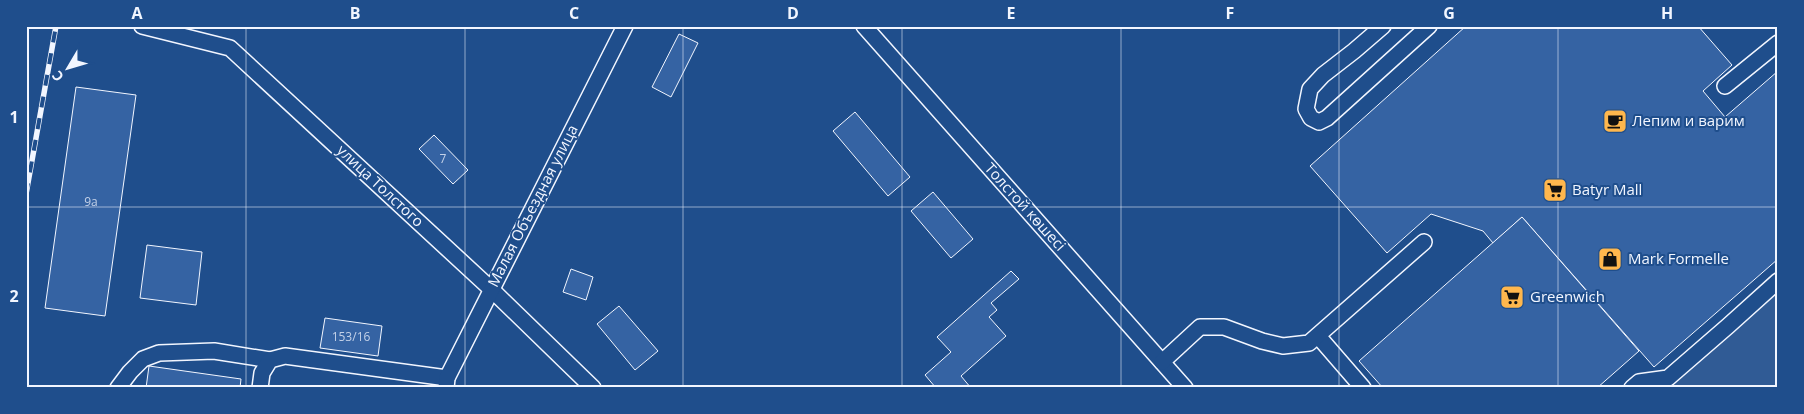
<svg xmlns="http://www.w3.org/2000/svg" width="1804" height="414" font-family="'Open Sans',sans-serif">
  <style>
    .parking { fill: #305b95; stroke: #a8bbd7 }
    .building { fill: #3563a3; stroke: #f2f6ff }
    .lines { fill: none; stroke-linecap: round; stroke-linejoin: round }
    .minor-casing { stroke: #f2f6ff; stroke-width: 18 }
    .minor { stroke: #1f4e8c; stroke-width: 15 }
    .rail-casing { stroke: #f2f6ff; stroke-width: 5.5 }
    .rail { stroke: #1f4e8c; stroke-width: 4; stroke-dasharray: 11; stroke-linecap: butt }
    .grid { fill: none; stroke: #f2f6ff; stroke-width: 1; stroke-opacity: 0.55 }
    .labels { text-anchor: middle; stroke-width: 4; stroke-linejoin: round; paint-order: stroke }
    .number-label { font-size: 12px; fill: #c3d1e8 }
    .poi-label { font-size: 15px; fill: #f2f6ff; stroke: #1f4e8c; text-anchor: start }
    .street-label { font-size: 15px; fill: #f2f6ff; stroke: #1f4e8c }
    .neatline { fill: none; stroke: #f2f6ff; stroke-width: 2 }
    .grid-label { font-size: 16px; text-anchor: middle; font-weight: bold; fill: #f2f6ff }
  </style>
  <rect width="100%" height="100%" fill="#1f4e8c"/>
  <path class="parking" d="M1778,291V388H1668Z"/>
  <g class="building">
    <path d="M1466,26H1698L1732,65L1703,91L1725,117L1778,71V259L1654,367L1522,217L1493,243L1483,231L1431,214L1387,253L1310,166Z"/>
    <path d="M679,34L698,43L671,97L652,87Z"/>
    <path d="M76,87L136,95L105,316L45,308Z"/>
    <path d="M855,112L910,177L888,196L833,131Z"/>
    <path d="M434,135L468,170L453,184L419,149Z"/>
    <path d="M933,192L973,239L951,258L911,211Z"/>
    <path d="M1522,217L1639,351L1597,388H1383L1359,361Z"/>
    <path d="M147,245L202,252L196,305L140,298Z"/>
    <path d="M571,269L593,277L586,300L563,292Z"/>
    <path d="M1011,271L1019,279L991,303L997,310L989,317L1006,336L961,376L971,388H936L925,375L951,352L937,337Z"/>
    <path d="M619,306L658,351L635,370L597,324Z"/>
    <path d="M325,318L382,326L378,356L320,348Z"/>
    <path d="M149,366L241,379L240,388H146Z"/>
  </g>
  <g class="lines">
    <g class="minor-casing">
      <g id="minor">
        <path d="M142,26L230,48L491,289L593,388"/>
        <path d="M864,26L1185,388"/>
        <path d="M1383,26L1354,51L1323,75L1310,89L1306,109L1311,118L1319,122L1327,118L1429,26"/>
        <path d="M1725,86L1778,43"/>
        <path d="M1318,336L1363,388"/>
        <path d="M1162,362L1200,327H1224L1262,341L1283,346L1309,343L1424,242"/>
        <path d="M118,388L130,372L143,359L159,353L214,351L270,360"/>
        <path d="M260,388L262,373L270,360L285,356L447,378"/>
        <path d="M446,388L447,378L625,26"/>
        <path d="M1632,388L1639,382L1668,378L1728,326L1778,281"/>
      </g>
    </g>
    <use href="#minor" class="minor"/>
    <g class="rail-casing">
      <path id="rail" d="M26,194L56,26"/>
    </g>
    <use href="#rail" class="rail"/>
  </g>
  <path class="grid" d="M246,26V388M465,26V388M683,26V388M902,26V388M1121,26V388M1339,26V388M1558,26V388M26,207H1778"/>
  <defs>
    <g id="cafe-square" transform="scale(1.25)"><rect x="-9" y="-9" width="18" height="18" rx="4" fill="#ffb74d" stroke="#1f4e8c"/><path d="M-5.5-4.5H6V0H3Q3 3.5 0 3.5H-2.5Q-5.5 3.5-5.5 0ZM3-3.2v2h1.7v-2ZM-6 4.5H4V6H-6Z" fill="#111"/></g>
    <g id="supermarket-square" transform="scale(1.25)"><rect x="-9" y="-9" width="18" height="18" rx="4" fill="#ffb74d" stroke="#1f4e8c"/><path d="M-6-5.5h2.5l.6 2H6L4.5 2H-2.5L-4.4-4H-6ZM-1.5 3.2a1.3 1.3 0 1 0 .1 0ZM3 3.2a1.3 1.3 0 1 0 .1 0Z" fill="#111"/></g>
    <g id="shop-square" transform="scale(1.25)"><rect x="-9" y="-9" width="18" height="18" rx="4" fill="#ffb74d" stroke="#1f4e8c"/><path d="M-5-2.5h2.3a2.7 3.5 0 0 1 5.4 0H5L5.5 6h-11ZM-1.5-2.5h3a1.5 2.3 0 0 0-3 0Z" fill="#111"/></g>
  </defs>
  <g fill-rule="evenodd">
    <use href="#cafe-square" x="1615" y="121"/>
    <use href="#supermarket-square" x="1555" y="190"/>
    <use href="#shop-square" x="1610" y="259"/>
    <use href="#supermarket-square" x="1512" y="297"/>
  </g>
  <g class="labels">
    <g class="number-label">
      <text x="443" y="163">7</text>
      <text x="91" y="206">9а</text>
      <text x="351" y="341">153/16</text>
    </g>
    <g class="poi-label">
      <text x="1632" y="126">Лепим и варим</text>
      <text x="1572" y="195">Batyr Mall</text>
      <text x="1628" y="264">Mark Formelle</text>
      <text x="1530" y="302">Greenwich</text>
    </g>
    <g class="street-label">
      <text transform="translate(380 186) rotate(43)" y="5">улица Толстого</text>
      <text transform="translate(533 206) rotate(-63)" y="5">Малая Объездная улица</text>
      <text transform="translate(1025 207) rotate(48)" y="5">Толстой көшесі</text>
    </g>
  </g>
  <rect width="1804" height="414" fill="none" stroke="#1f4e8c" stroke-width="55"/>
  <g transform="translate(68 68) rotate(232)" stroke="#1f4e8c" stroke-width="4" paint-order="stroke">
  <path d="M0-4L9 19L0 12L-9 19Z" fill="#f2f6ff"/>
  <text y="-8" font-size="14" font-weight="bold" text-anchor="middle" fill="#f2f6ff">С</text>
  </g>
  <rect x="28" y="28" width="1748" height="358" class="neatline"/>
  <g class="grid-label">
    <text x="137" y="19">A</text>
    <text x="355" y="19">B</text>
    <text x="574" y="19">C</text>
    <text x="793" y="19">D</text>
    <text x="1011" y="19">E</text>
    <text x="1230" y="19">F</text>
    <text x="1449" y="19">G</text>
    <text x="1667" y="19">H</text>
    <text x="14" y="123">1</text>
    <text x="14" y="302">2</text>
  </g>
</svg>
